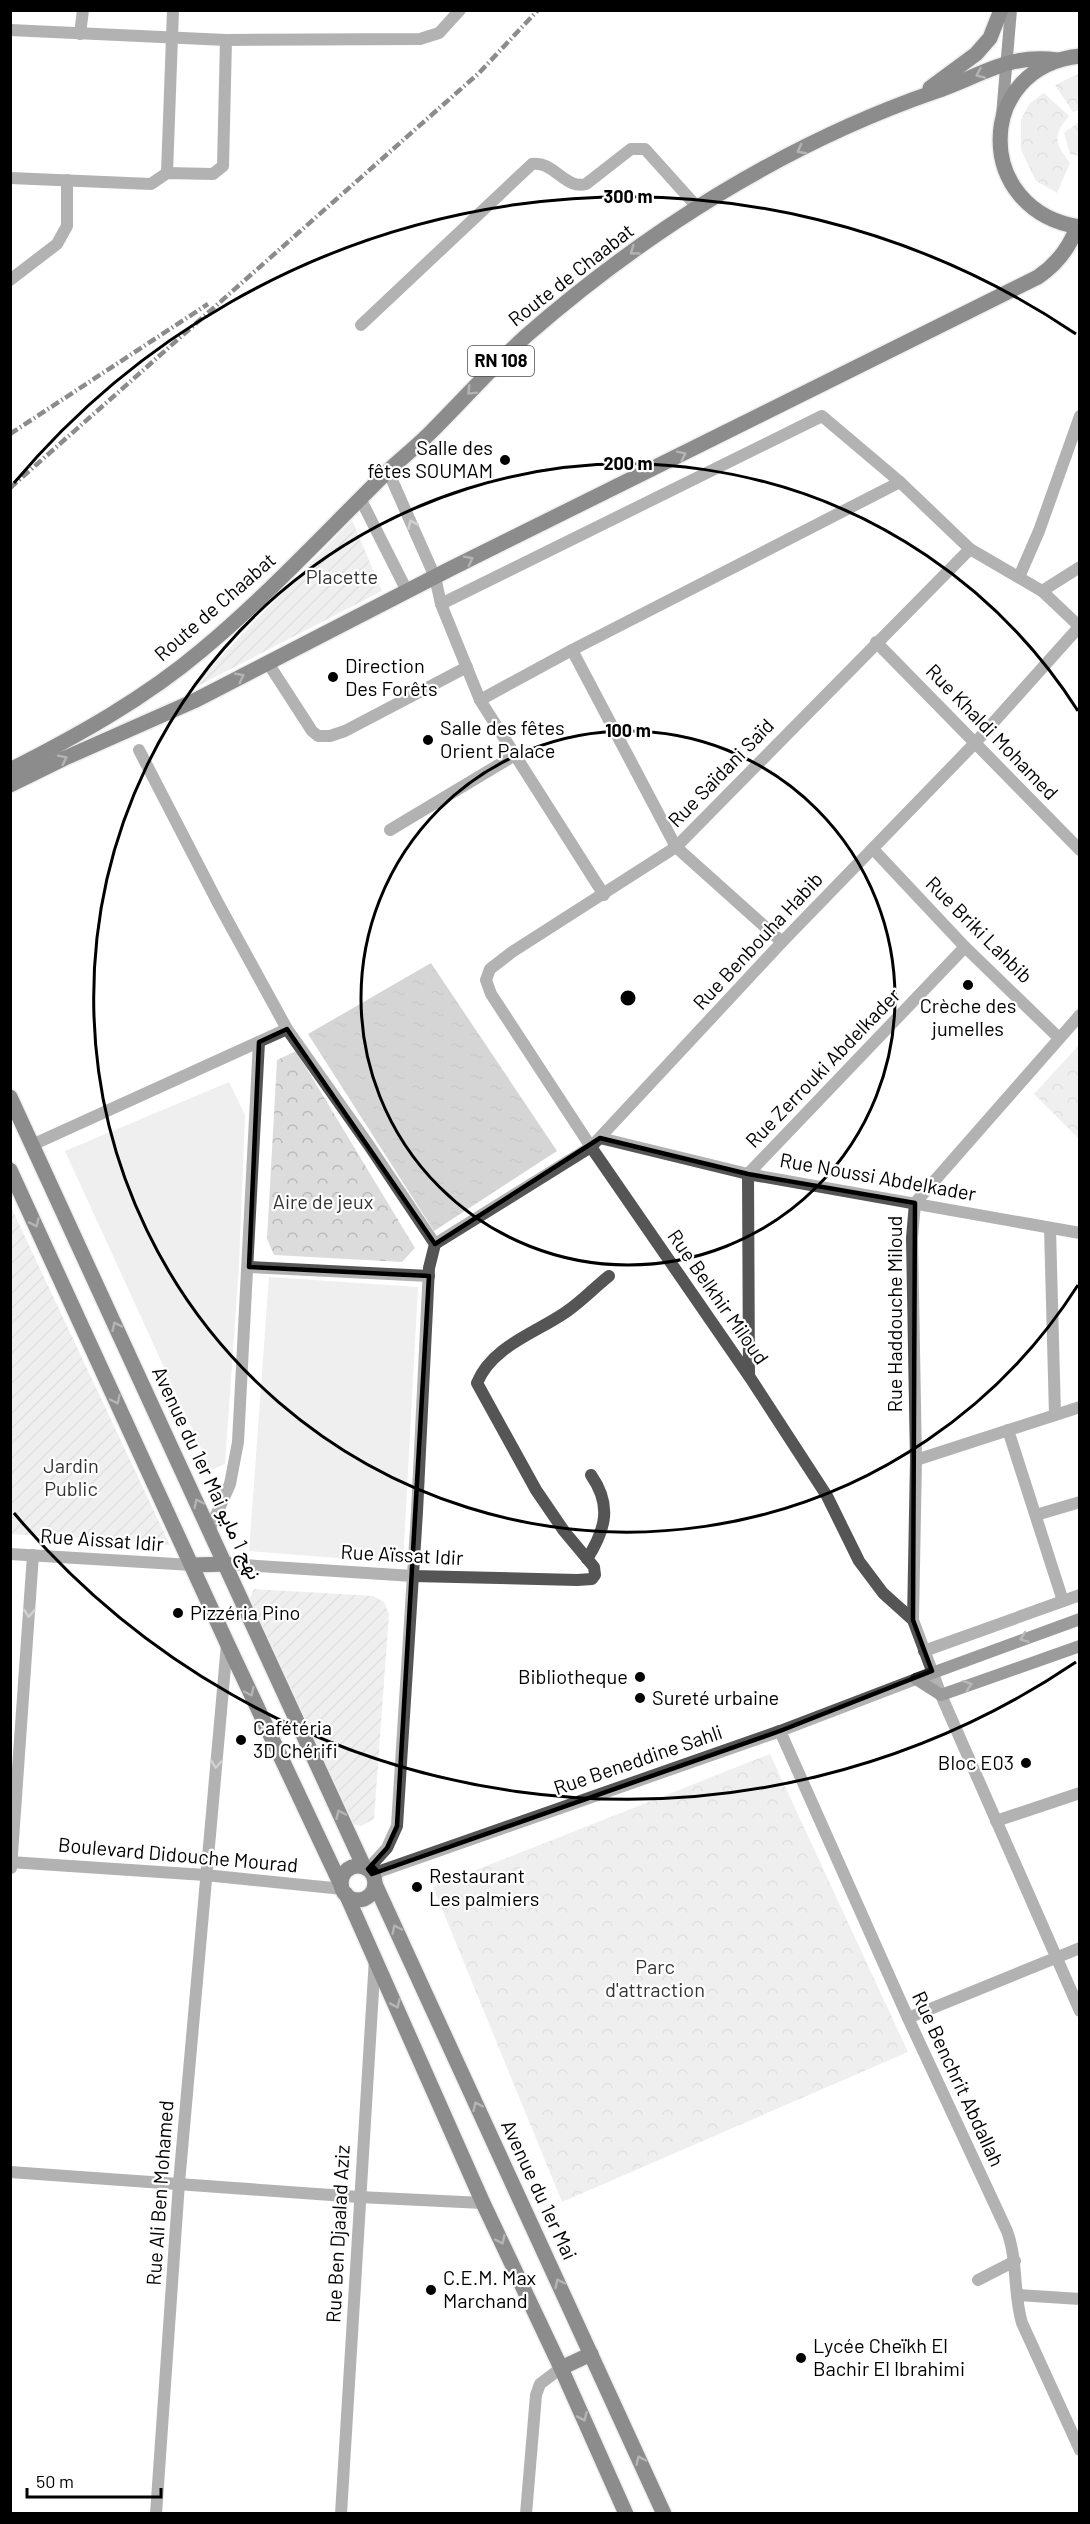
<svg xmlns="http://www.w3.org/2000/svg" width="1090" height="2524" font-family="Barlow,Vazirmatn,sans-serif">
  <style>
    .grass { fill: #dcdcdc }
    .park { fill: url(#park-crowns) }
    .garden { fill: url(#garden-furrows) }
    .water { fill: url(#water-ripples) }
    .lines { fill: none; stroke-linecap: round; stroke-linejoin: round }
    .primary-casing { stroke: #dbdbdb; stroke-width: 18 }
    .street { stroke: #555; stroke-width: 12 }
    .secondary { stroke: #222; stroke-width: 12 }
    .primary { stroke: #000; stroke-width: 15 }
    .rail { stroke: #000; stroke-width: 4.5; stroke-dasharray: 9 3 1.5 3; stroke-linecap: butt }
    .oneway { stroke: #595959 }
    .oneway2 { stroke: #999 }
    .oneway3 { stroke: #646464 }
    .marked { fill: none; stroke: #000; stroke-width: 4.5; stroke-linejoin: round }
    .ring { fill: none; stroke: #000; stroke-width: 3 }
    .poi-dot { fill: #000; stroke: #fff; stroke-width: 2 }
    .labels { text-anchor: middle; stroke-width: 4.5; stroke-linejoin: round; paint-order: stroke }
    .shield { fill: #fff; stroke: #4c4c4c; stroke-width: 1.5 }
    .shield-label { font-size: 18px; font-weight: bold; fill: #000 }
    .street-label { font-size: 20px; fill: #000; stroke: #fff }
    .poi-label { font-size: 20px; fill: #000; stroke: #fff; text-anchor: start }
    .park-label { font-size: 20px; fill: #333; stroke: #fff }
    .centre { fill: #000; stroke: #fff; stroke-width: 3 }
    .ring-label { font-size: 18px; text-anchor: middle; font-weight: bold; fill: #000; stroke: #fff; stroke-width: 4.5; stroke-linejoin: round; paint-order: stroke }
  </style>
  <defs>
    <pattern id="park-crowns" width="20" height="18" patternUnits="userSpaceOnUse" patternTransform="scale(1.5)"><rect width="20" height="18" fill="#dcdcdc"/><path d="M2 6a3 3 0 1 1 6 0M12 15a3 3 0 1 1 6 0" fill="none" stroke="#bbb"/></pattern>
    <pattern id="garden-furrows" width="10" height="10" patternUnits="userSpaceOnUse" patternTransform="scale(1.5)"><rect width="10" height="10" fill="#dcdcdc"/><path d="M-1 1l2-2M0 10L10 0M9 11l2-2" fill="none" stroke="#bbb"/></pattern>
    <pattern id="water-ripples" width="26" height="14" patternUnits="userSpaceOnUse" patternTransform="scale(1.5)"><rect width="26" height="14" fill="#a3a3a3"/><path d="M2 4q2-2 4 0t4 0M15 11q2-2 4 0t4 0" fill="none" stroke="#8b8b8b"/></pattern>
  </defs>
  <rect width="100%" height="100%" fill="#fff"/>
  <g class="grass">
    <path d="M229,1082L245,1115L239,1265L225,1464L211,1470L65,1151Z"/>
    <path d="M269,1277L418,1287L403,1563L249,1551Z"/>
  </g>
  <g class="park">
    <path d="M1078,74H1079V110L1073,112L1055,85Z"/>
    <path d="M1044,93L1069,116C1052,136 1055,143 1070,163L1057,193L1036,181L1021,150V120L1029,104Z"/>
    <path d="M1079,122H1080L1079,156L1070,154L1064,133Z"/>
    <path d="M1079,1045V1139L1034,1094Z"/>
    <path d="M296,1051L415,1248L402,1262L274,1255L267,1239L277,1060Z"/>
    <path d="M770,1754L908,2052L562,2202L433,1887Z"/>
  </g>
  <g class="garden">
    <path d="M352,520L382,591L188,691Z"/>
    <path d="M11,1207L170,1545L11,1534Z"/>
    <path d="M254,1589L373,1596L384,1602L389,1614L374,1819L361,1826L349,1823L249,1601Z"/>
  </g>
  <path class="water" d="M431,963L557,1151L434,1231L308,1034Z"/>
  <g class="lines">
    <g class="primary-casing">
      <g id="primary">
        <path d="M1080,56C974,67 973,211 1080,227"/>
        <path d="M930,88L976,54L990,38L1001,10"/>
        <path d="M10,770C77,736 144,699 202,650C268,595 326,532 388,471C402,458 417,446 431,432C463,400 493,366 526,336C645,232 784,144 934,92C979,77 1008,53 1057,60"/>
        <path d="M10,785L65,758L194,701L450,569L1038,277C1057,264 1069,249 1077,227"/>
        <path d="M10,1097L364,1867"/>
        <path d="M10,1170L227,1643L341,1885"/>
        <path d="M192,1565L227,1564"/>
        <circle cx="358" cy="1883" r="17"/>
        <path d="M375,1884L664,2514"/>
        <path d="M346,1894L483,2203L561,2368L626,2514"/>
        <path d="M561,2368L591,2354"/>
      </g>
    </g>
    <g class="street">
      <path d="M10,30L226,40L420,39L439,33L460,10"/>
      <path d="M80,34L83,10"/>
      <path d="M167,173L173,10"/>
      <path d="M10,178L151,184L167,173L213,174L223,166L226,40"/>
      <path d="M10,280L57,244L67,226V180"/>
      <path d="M361,325L532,164C553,160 565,190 586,184L631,149H645L698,208"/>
      <path d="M388,471L435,577L441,604L480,700L604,895"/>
      <path d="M361,500L407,591"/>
      <path d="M1019,577L1039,531L1080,416"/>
      <path d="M1042,591L1080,567"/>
      <path d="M441,604L822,416L900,482L970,549L1042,591L1080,627"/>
      <path d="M876,642L1080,850"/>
      <path d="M572,650L676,847L782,942"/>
      <path d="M268,663L312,731L318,736H330L345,731L467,667"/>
      <path d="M480,700L572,650L900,482"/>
      <path d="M139,750L218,903L287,1029L368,1144L435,1244L429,1268L417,1512L397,1826L387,1848L368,1869"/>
      <path d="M390,830L515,755"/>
      <path d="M873,849L965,947L1059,1038"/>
      <path d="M1080,1015L915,1203L912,1238L916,1460L913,1620L941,1695L1080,2011"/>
      <path d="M600,1138L748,1174L1080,1233"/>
      <path d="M32,1145L287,1029"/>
      <path d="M1050,1228L1055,1415"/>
      <path d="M435,1244L591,1147L782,942L975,743L1079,627"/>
      <path d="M249,1267L429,1276"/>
      <path d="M749,1376L748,1174L965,947"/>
      <path d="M1008,1430L1063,1601"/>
      <path d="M916,1460L1080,1407"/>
      <path d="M1036,1515L1080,1502"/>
      <path d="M210,1529L230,1484L238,1442L259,1042"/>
      <path d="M10,1554L192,1565"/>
      <path d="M587,1559C606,1529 612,1505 591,1475"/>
      <path d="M227,1564L413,1576L577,1580L592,1579L595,1575L594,1567L564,1531L536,1490L477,1383C492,1346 536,1333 566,1312C582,1301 595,1287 609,1276"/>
      <path d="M913,1620L883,1593L859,1561L827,1496L749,1376L591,1147L491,994L486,980L490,969L512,952L676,847L970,549"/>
      <path d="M924,1651L1080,1595"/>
      <path d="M780,1731L908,2018L1007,2231C1018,2261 1013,2293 1022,2323L1080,2450"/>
      <path d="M996,1821L1080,1793"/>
      <path d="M10,1862L205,1875L343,1889"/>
      <path d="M11,1868L33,1555"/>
      <path d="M372,1874L780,1731L916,1679"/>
      <path d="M908,2018L1080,1948"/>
      <path d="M10,2172L359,2197L483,2203"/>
      <path d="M978,2280L1015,2261"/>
      <path d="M1018,2295L1080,2299"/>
      <path d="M156,2514L179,2183L227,1644"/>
      <path d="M341,2514L375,1958"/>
      <path d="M526,2514L536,2395L540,2384L561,2368"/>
    </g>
    <g class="secondary">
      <path d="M1002,115L1011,10"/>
      <path d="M916,1679L941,1695L1080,1646"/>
      <path d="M916,1679L1080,1619"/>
    </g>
    <use href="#primary" class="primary"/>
    <g class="rail">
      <path d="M10,434L208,304"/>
      <path d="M10,488L479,73L538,10"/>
    </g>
  </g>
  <defs><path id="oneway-chevron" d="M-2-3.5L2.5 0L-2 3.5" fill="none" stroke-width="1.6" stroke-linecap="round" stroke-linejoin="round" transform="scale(1.5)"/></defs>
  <g class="oneway">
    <use href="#oneway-chevron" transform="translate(980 74) rotate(156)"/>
    <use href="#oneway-chevron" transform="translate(801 150) rotate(152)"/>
    <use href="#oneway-chevron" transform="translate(634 251) rotate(144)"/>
    <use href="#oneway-chevron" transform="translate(471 391) rotate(135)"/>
    <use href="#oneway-chevron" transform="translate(682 455) rotate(-26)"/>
    <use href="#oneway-chevron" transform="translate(469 560) rotate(-27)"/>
    <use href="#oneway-chevron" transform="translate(240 677) rotate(-27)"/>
    <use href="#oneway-chevron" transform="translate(63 759) rotate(-26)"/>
    <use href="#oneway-chevron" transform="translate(35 1223) rotate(66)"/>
    <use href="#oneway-chevron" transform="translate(116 1326) rotate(-115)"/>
    <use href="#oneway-chevron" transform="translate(116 1400) rotate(65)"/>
    <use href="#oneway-chevron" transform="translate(198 1503) rotate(-115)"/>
    <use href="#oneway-chevron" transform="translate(250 1692) rotate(65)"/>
    <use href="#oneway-chevron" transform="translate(340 1814) rotate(-114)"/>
    <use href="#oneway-chevron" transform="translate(396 1929) rotate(-115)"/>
    <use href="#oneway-chevron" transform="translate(396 2004) rotate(66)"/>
    <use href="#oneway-chevron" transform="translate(477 2106) rotate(-115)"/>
    <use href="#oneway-chevron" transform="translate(501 2240) rotate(65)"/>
    <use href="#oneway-chevron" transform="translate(559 2283) rotate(-115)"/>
    <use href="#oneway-chevron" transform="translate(583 2417) rotate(66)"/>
    <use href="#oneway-chevron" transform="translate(640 2460) rotate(-115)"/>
  </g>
  <g class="oneway2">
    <use href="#oneway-chevron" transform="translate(412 524) rotate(-114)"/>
    <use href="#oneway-chevron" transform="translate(29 1613) rotate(94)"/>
    <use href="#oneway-chevron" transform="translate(216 1764) rotate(96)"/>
  </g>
  <g class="oneway3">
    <use href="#oneway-chevron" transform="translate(1024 1638) rotate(160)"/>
    <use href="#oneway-chevron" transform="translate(968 1685) rotate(-19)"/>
  </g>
  <path d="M0 0H1090V2524H0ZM287,1029L435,1244L600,1138L748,1174L915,1203L913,1620L932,1671L780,1731L372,1874L368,1869L387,1848L397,1826L429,1276L249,1267L259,1042Z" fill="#fff" fill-opacity=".55" fill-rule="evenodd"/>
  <path class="marked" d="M287,1029L435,1244L600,1138L748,1174L915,1203L913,1620L932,1671L780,1731L372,1874L368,1869L387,1848L397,1826L429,1276L249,1267L259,1042Z"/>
  <g class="ring">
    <circle cx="628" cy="998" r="267"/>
    <path d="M1078 1285A534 534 0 1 1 1078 711"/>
    <path d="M1076 1662A801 801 0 0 1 14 1513M14 483A801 801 0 0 1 1076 334"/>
  </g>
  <g class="poi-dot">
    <circle cx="505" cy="460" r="6"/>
    <circle cx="333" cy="677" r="6"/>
    <circle cx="428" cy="740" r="6"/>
    <circle cx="968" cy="985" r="6"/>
    <circle cx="178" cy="1613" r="6"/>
    <circle cx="640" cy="1677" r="6"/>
    <circle cx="640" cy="1698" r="6"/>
    <circle cx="241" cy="1740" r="6"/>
    <circle cx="1026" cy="1763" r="6"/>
    <circle cx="417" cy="1887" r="6"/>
    <circle cx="431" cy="2290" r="6"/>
    <circle cx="801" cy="2358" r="6"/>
  </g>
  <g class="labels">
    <rect class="shield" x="468" y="346" width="66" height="30" rx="4.5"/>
    <g class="shield-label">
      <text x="501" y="367">RN 108</text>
    </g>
    <g class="street-label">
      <text transform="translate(571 275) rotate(-38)" y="7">Route de Chaabat</text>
      <text transform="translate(215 607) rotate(-41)" y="7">Route de Chaabat</text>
      <text transform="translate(992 732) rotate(46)" y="7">Rue Khaldi Mohamed</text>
      <text transform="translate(721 773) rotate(-46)" y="7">Rue Saïdani Saïd</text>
      <text transform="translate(979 930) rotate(45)" y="7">Rue Briki Lahbib</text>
      <text transform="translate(758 941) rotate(-47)" y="7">Rue Benbouha Habib</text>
      <text transform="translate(823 1068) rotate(-46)" y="7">Rue Zerrouki Abdelkader</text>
      <text transform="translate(878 1177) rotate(10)" y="7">Rue Noussi Abdelkader</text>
      <text transform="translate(718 1297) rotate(55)" y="7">Rue Belkhir Miloud</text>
      <text transform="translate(895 1314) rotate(-90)" y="7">Rue Haddouche Miloud</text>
      <text transform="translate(207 1473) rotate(65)" y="7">Avenue du 1er Mai نهج 1 مايو</text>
      <text transform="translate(102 1540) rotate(4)" y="7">Rue Aissat Idir</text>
      <text transform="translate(402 1555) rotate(3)" y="7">Rue Aïssat Idir</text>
      <text transform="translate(638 1760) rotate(-19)" y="7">Rue Beneddine Sahli</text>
      <text transform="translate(178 1855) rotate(5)" y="7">Boulevard Didouche Mourad</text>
      <text transform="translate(958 2079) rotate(65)" y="7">Rue Benchrit Abdallah</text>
      <text transform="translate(539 2190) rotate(65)" y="7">Avenue du 1er Mai</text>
      <text transform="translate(160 2193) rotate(-86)" y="7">Rue Ali Ben Mohamed</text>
      <text transform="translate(338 2234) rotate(-87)" y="7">Rue Ben Djaalad Aziz</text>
    </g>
    <g class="poi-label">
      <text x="493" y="455" text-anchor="end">Salle des<tspan x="493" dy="23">fêtes SOUMAM</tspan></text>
      <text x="345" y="673">Direction<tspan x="345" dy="23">Des Forêts</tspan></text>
      <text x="440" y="735">Salle des fêtes<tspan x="440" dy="23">Orient Palace</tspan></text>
      <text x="968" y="1013" text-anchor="middle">Crèche des<tspan x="968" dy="23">jumelles</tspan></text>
      <text x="190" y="1620">Pizzéria Pino</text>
      <text x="628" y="1684" text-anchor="end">Bibliotheque</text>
      <text x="652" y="1705">Sureté urbaine</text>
      <text x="253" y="1735">Cafétéria<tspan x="253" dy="23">3D Chérifi</tspan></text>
      <text x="1014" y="1770" text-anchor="end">Bloc E03</text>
      <text x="429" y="1883">Restaurant<tspan x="429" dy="23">Les palmiers</tspan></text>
      <text x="443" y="2285">C.E.M. Max<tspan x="443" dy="23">Marchand</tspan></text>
      <text x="813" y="2353">Lycée Cheïkh El<tspan x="813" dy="23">Bachir El Ibrahimi</tspan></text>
    </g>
    <g class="park-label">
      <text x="342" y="584">Placette</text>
      <text x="323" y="1209">Aire de jeux</text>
      <text x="71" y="1473">Jardin<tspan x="71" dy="23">Public</tspan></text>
      <text x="655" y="1974">Parc<tspan x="655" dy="23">d'attraction</tspan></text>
    </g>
  </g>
  <circle cx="628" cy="998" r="9" class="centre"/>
  <g class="ring-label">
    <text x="628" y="203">300 m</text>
    <text x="628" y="470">200 m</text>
    <text x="628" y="737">100 m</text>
  </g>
  <rect width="1090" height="2524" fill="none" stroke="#000000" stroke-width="24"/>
  <path d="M27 2488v9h134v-9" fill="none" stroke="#000000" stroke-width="3"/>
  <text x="36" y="2488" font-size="18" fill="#000000" stroke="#ffffff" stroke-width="4.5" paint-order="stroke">50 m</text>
</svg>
